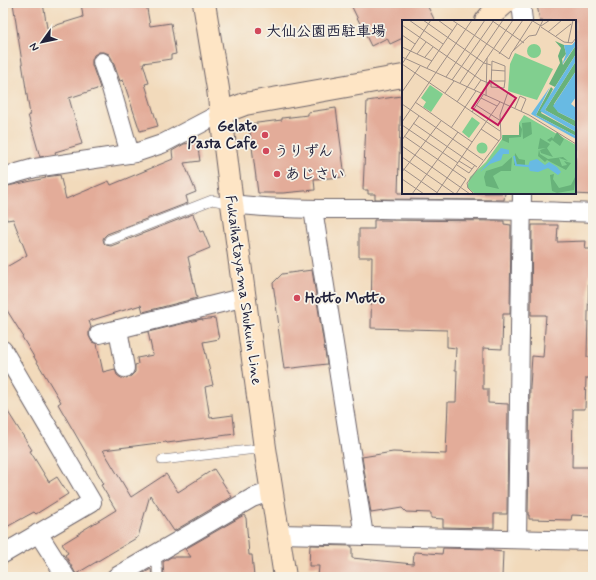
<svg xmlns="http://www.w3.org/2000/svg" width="596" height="580" font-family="Mynerve,'Klee One',sans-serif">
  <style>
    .building { fill: #e3ac99 }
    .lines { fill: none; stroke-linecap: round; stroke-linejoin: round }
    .lane-casing { stroke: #6b6268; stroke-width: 10 }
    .street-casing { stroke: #6b6268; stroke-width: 20 }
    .secondary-casing { stroke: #6b6268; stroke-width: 24 }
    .lane { stroke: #fff; stroke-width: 9 }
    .street { stroke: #fff; stroke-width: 18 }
    .secondary { stroke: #fee5c5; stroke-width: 22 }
    .poi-dot { fill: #d1495b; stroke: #f7f3e8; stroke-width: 1.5 }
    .labels { text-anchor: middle; stroke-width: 3.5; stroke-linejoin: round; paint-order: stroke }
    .poi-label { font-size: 15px; font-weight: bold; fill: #22223b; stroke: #f7f3e8; text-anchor: start }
    .street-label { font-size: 15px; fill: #22223b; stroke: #f7f3e8 }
    .inset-river { fill: none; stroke: #68bae3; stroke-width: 2 }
    .inset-road { fill: none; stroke: #9f9088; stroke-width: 1 }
    .view { fill: #c2185b; fill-opacity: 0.15; stroke: #c2185b; stroke-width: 2 }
    .inset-edge { fill: none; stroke: #22223b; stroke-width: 2 }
  </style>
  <rect width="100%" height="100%" fill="#f7f3e8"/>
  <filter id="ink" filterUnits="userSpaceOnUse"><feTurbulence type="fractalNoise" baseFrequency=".025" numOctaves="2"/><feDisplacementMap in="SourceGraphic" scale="8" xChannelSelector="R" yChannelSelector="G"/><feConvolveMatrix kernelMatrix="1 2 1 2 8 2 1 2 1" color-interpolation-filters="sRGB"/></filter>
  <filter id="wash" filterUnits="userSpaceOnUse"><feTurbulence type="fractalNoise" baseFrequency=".012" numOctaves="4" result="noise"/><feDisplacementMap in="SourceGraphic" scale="16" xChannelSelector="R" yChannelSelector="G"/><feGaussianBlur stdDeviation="0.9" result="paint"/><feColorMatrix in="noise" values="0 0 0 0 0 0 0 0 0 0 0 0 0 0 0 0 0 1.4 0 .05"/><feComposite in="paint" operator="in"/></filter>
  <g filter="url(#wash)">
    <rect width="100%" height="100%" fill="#f2dabb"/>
    <g id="blocks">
      <g class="building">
        <path d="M13,3H43L47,28L83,17L81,3H146L150,26L171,23L176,54L171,55V59L143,63L149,83L145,84L158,126L140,131L123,80L120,81L112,59L109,54L104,52H99L94,55L92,60V65L100,88L69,98L82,144L55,152L56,154L40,157L28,115H30Z"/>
        <path d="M350,3H426L435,21H403V38L390,44L387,38L371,46Z"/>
        <path d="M545,3H593V195L575,194V21H540L537,5Z"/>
        <path d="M401,96L398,193H505L504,200L375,199V194H368V190H363L367,101Z"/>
        <path d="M336,108L345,177L314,179L315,190L283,193H258L249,124L282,120V118L308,115V112Z"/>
        <path d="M197,142L200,161L184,163L196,192L186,196L188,203L107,234L104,237L103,239L104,243L106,245L111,246L193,214L200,232L203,231L210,248L188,257L197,298L143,312L141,305L89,321L91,327L89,331V336L92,342L97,344L103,372L115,369L117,375L121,378H126L131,376L135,372V365L138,364L137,358L153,355L148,332L202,319V320L215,318L219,339L203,342L213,385L205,387L210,418L233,415L235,434L167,443L166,442L103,450L131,497L166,474L178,492L214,469L232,497L174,531L150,495L138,537L76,574L65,555L68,553L62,544L80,533V532L116,510L101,485L104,484L58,404L61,402L22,337L23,336L3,304V269L27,255L13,219L7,220L3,211V187L46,178L45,177L60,175L66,199L109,181L111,185L173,159L172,151L184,144Z"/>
        <path d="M374,220L504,221V224L511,225L510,314H503L502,349L483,348V389H488V403L508,404L507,514H494V528L443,527V519L431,518V513L406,512L402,508L371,513L362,457L393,452L446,454L448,402H456L457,370H455L456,348L447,347V330L371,328L372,257H359V229H374Z"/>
        <path d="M532,225H558L557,242L586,241L585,249H593V273H589L587,357H593V378H586L585,409H573L572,467H593V516L572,515L571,520L529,519V515H528L530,387L532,356L543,357L546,315H531Z"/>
        <path d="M312,270L327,364L284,369L278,326H279L273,283L282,274Z"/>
        <path d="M3,404L32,450L30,451L49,482L57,477L68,494L36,514L34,512L3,529Z"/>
        <path d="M244,515L246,518L249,555H252L254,577H164L163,562L171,557H191L185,549Z"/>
        <path d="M310,545L352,546V558L413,564L414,552L442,554L443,548L493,549V551L503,552L502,577H318L319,566H309Z"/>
        <path d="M151,569L152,577H137Z"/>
      </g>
    </g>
  </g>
  <g filter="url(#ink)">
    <use href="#blocks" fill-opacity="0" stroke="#6b6268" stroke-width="1"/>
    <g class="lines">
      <g class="lane-casing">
        <g id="lane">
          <path d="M109,240L212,200L232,204"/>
          <path d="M162,460L265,448"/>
          <path d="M156,553L158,577"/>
        </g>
      </g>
      <g class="street-casing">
        <g id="street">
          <path d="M521,3L523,21"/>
          <path d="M102,62L111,88L130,154"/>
          <path d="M3,177L35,168L135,153L162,144L221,113"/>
          <path d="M232,204C281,210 331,209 381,209C452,210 522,210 593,213"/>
          <path d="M313,209L364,536"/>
          <path d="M118,329L125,368"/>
          <path d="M99,334L245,297"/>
          <path d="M3,350L92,502L3,554"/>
          <path d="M38,533L66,577"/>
          <path d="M278,534L593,541"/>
          <path d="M517,539L522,193"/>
          <path d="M116,577L252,498L272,491"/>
        </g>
      </g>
      <g class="secondary-casing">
        <g id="secondary">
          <path d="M204,3L218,89L232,204L265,448L285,577"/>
          <path d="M486,21L490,16L505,3"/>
          <path d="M221,113L245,104L403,76"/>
        </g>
      </g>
      <use href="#lane" class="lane"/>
      <use href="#street" class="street"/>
      <use href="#secondary" class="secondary"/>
    </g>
  </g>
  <g class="poi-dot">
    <circle cx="258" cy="31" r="4"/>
    <circle cx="265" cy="135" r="4"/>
    <circle cx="266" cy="151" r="4"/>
    <circle cx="277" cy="174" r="4"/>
    <circle cx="297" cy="298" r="4"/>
  </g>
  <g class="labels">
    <g class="poi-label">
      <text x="266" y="36">大仙公園西駐車場</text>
      <text x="257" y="131" text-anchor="end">Gelato<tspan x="257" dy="17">Pasta Cafe</tspan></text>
      <text x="274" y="156">うりずん</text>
      <text x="285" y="179">あじさい</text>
      <text x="305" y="303">Hotto Motto</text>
    </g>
    <g class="street-label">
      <text transform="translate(244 290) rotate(82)" y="5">Fukaihatayama Shukuin Line</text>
    </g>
  </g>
  <g transform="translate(402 20)">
    <rect width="174" height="174" fill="#f2dabb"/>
    <path d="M125 31a7 7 0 1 1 14 0a7 7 0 1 1-14 0ZM113,33L151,49L135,80L106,71L108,44ZM28,65L41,74L29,92L21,87L24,82L19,78ZM122,95L174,125V174H73L65,167L68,157L84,142L100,119V115H117V103ZM70,97L78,103L67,118L60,112ZM74.5 128a5.5 5.5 0 1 1 11 0a5.5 5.5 0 1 1-11 0Z" fill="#81cf8f"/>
    <path d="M153,21L162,25L164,34L160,39L161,45L174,25V34L153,67L147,64L158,43L156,36L159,28ZM174,41V51L152,84L156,92L174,101V107L143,90ZM149,67L151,69L139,93L174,112V116L134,95ZM129,102L130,114L121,119L120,103ZM117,104L120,109L119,117L107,118V123L100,120L101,115H117ZM155,112L162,119L158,126L150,120L148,122L145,120L150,117L151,119ZM138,118L148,124L145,128L151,137L139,133L138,130L144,128L136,129ZM137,129L138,134L146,139L161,137L166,141L157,138L160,146L165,145L162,141L169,143L164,150L145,140L143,142L136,136ZM113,133L117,139L123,140V146L112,145ZM110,137L109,151H99L91,156L97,169L84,166L82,157L84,151L100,146ZM152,154L151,159L157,168L169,165L174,155L172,170L155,173L150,171L148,155Z" fill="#68b27a"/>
    <path d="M174,20V25L160,45L164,34L162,25H170ZM174,34V41L143,90L174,107V112L138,91ZM174,51V77L169,84L174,88V101L156,92L151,86ZM148,67L134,95L174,116V119L129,94ZM99,128L107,130V134H101L99,140L88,144L78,152ZM135,139L143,145L147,142L155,147L159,152L156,155L146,148L136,152L128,151L126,146L128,141Z" fill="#68bae3"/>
    <path class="inset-river" d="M112,136L114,145L126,146"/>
    <path class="inset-road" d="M7,0L41,24M21,0L82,43L89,45M36,0L51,11M50,0L107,39L110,32L127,16L134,15L141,0M89,0L122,23M129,0L139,6L148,0M0,5L79,60L89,64M139,7L162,22L170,23L174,18M146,12L160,0M0,15L13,24M154,16L169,4M166,23L171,0M0,27L30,41M111,31L131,0M15,34L24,22M97,34L121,0M0,37L127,95L174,124M23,37L31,27M0,44L98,111M0,44L29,0M25,48L55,4M89,50L103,51M44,57L83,0M50,60L92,0M89,61H103M58,63L101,0M102,68L103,61V46L90,41L89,67L102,68M72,70L79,60M0,72L18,46M43,73L52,61M84,76L85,38M79,78L95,86M13,82L70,122M55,82L111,0M0,84L81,140M74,85L99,101M113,88L118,76L124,79L119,91M70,92L81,75M0,102L70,0M11,103L75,147M0,105L56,143M49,108L74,71M79,109L97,121M2,116L64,159L54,174M0,120L17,96M0,126L68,174M0,137L53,174M57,141L70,149M55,145L67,153L73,145M0,148L37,174M0,152L39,101M0,159L22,174M10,174L56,112M34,174L98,82M72,174L66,168L65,163L99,118L98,95L106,72"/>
    <path class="view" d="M88,61L114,78L96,105L70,88Z"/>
    <rect width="174" height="174" class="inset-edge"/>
  </g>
  <rect width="596" height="580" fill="none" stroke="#f7f3e8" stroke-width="16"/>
  <g transform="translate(42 42) rotate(237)" stroke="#f7f3e8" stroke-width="3" paint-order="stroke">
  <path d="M0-3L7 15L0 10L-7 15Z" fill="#22223b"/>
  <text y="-6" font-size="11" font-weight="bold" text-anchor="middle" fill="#22223b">N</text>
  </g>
</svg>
